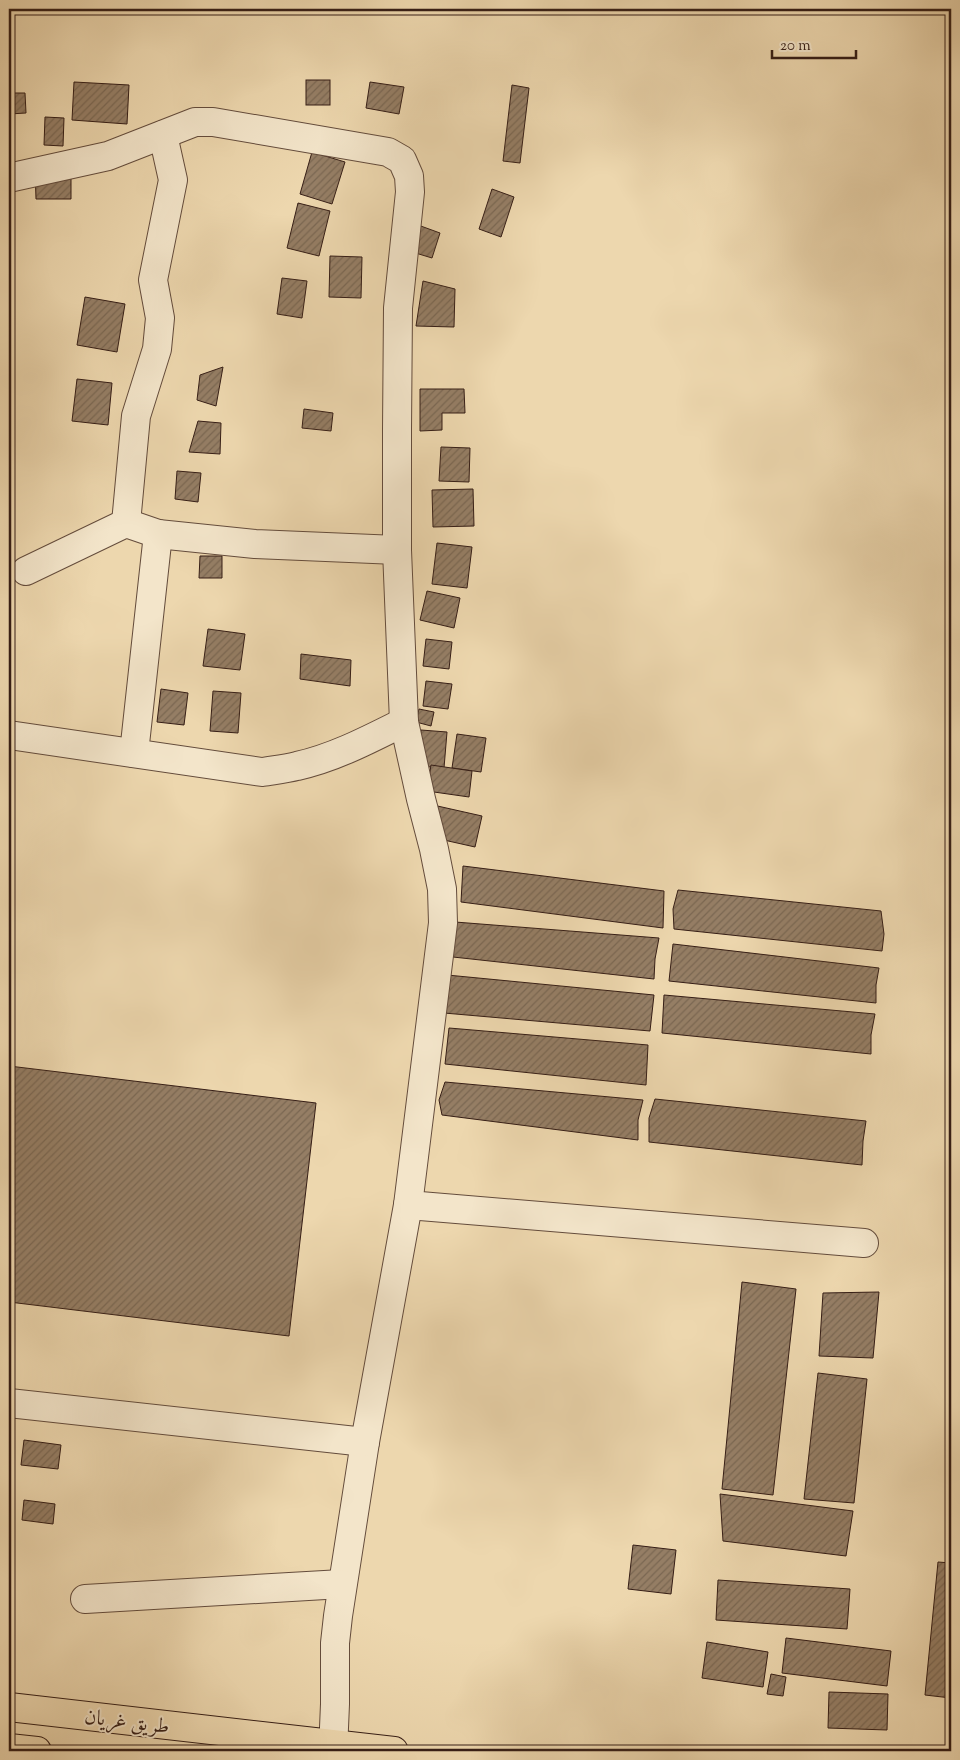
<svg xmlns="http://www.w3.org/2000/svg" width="960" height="1760" font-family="'Sorts Mill Goudy',Amiri,serif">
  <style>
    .building { fill: url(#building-hatch); stroke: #361e16 }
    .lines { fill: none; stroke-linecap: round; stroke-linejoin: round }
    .minor-casing { stroke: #644c3c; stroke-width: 30 }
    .highway-casing { stroke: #361e16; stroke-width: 30 }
    .minor { stroke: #f3e5ca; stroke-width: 28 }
    .highway { stroke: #edd7ae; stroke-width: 28 }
    .labels { text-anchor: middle; stroke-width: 4; stroke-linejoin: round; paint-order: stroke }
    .street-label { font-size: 21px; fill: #361e16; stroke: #f3e5ca }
  </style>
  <defs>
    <pattern id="building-hatch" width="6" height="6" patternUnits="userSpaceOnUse" patternTransform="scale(1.25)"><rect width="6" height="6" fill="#957e65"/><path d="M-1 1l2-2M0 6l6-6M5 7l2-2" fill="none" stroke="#7a6752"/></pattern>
  </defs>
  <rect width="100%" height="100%" fill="#edd7ae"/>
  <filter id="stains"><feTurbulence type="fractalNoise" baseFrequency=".004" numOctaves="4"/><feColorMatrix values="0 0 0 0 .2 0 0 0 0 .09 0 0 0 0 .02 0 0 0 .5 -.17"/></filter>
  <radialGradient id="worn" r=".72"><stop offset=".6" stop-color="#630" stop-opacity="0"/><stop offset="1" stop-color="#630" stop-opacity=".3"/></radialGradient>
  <g class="building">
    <rect x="306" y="80" width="24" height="25"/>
    <path d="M74,82L129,85L127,124L72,120Z"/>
    <path d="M370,82L404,87L399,114L366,108Z"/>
    <path d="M512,85L529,88L520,163L503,161Z"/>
    <path d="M9,93H25L26,113L9,114Z"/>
    <path d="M45,117L64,118L63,146L44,145Z"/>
    <path d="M312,152L345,162L332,204L300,194Z"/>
    <path d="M71,167V199H36L35,168Z"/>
    <path d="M492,189L514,197L501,237L479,229Z"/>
    <path d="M298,203L330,211L319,256L287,248Z"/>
    <path d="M418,225L440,233L432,258L409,251Z"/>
    <path d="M330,256L362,257L361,298L329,297Z"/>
    <path d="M282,278L307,281L302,318L277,314Z"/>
    <path d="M423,281L455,289L454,327L416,326Z"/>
    <path d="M85,297L125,304L117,352L77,345Z"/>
    <path d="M223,367L216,406L197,400L200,375Z"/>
    <path d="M77,379L112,383L108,425L72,421Z"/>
    <path d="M420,389H464L465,413H442V430L420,431Z"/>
    <path d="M304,409L333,413L331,431L302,428Z"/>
    <path d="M198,421L221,423L220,454L189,452Z"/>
    <path d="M441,447L470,448L469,482L439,481Z"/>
    <path d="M177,471L201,473L198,502L175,499Z"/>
    <path d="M473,489L474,526L433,527L432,490Z"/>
    <path d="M437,543L472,547L467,588L432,584Z"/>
    <path d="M200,556H222V578H199Z"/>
    <path d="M427,591L460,598L454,628L420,620Z"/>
    <path d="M208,629L245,634L240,670L203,666Z"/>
    <path d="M426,639L452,642L449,669L423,666Z"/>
    <path d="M301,654L351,660L350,686L300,679Z"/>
    <path d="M426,681L452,684L448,709L423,706Z"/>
    <path d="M161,689L188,693L184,725L157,722Z"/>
    <path d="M213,691L241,693L238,733L210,731Z"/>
    <path d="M419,709L434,712L431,726L416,722Z"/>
    <path d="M421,730L447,732L444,768L418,766Z"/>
    <path d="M457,734L486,738L481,772L452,768Z"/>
    <path d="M431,765L472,771L469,797L427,791Z"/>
    <path d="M433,805L482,816L475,847L426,836Z"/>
    <path d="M463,866L664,891L663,928L461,902Z"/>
    <path d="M678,890L881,911L884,934L882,951L674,929L673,909Z"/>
    <path d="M455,922L659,938L655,959L654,979L453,957Z"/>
    <path d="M673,944L879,968L876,985V1003L669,981Z"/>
    <path d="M447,975L654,995L650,1031L444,1013Z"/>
    <path d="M664,995L875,1014L871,1035V1054L662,1033Z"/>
    <path d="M449,1028L648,1045L646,1085L445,1064Z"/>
    <path d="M9,1066L316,1103L289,1336L9,1302Z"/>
    <path d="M445,1082L643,1100L638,1120V1140L442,1115L439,1100Z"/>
    <path d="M655,1099L866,1121L863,1141L862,1165L649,1142V1118Z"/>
    <path d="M742,1282L796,1289L773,1495L722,1489Z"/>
    <path d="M879,1292L873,1358L819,1356L823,1293Z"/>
    <path d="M818,1373L867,1379L854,1503L804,1499Z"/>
    <path d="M24,1440L61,1445L58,1469L21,1465Z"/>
    <path d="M720,1494L853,1511L846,1556L723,1541Z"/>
    <path d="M24,1500L55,1504L53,1524L22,1520Z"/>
    <path d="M633,1545L676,1550L671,1594L628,1589Z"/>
    <path d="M938,1562L951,1563V1698L925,1695Z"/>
    <path d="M718,1580L850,1589L847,1629L716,1620Z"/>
    <path d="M786,1638L891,1651L887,1686L782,1673Z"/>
    <path d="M707,1642L768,1652L763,1687L702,1678Z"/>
    <path d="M771,1674L786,1677L783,1696L767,1694Z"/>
    <path d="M829,1692L888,1694L887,1730L828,1728Z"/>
  </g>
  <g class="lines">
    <g class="minor-casing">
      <g id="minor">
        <path d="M13,177L108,156L195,122H213L388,152L402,160L409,176L410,192L398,308L397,429V550L404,722L421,799L434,849L442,889L443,923L408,1205L365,1442L338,1616L335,1643V1704L333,1751"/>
        <path d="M126,523L136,416L157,349L160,318L153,280L173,180L163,135"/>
        <path d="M26,571L126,523L158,534L255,544L397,550"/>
        <path d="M9,735L262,772C274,770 285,769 297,766C334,758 370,739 404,722"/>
        <path d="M134,753L158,534"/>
        <path d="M408,1205L864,1243"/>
        <path d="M9,1403L365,1442"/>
        <path d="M85,1599L342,1584"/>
      </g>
    </g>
    <g class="highway-casing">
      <g id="highway">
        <path d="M9,1707L394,1751"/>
        <path d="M9,1748L37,1751"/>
      </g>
    </g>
    <use href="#minor" class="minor"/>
    <use href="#highway" class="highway"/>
  </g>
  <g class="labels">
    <g class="street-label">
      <text transform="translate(127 1721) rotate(7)" y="7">طريق غريان</text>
    </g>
  </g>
  <rect width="960" height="1760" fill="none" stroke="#edd7ae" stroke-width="30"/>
  <rect x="10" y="10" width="940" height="1740" fill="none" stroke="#361e16" stroke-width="2.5"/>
  <rect x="15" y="15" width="930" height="1730" fill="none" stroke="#361e16"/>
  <path d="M772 50v8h84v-8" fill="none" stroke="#361e16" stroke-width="2.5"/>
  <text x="780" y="50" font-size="15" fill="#361e16" stroke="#f3e5ca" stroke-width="4" paint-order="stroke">20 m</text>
  <rect width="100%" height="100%" filter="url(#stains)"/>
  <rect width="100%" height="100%" fill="url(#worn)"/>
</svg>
